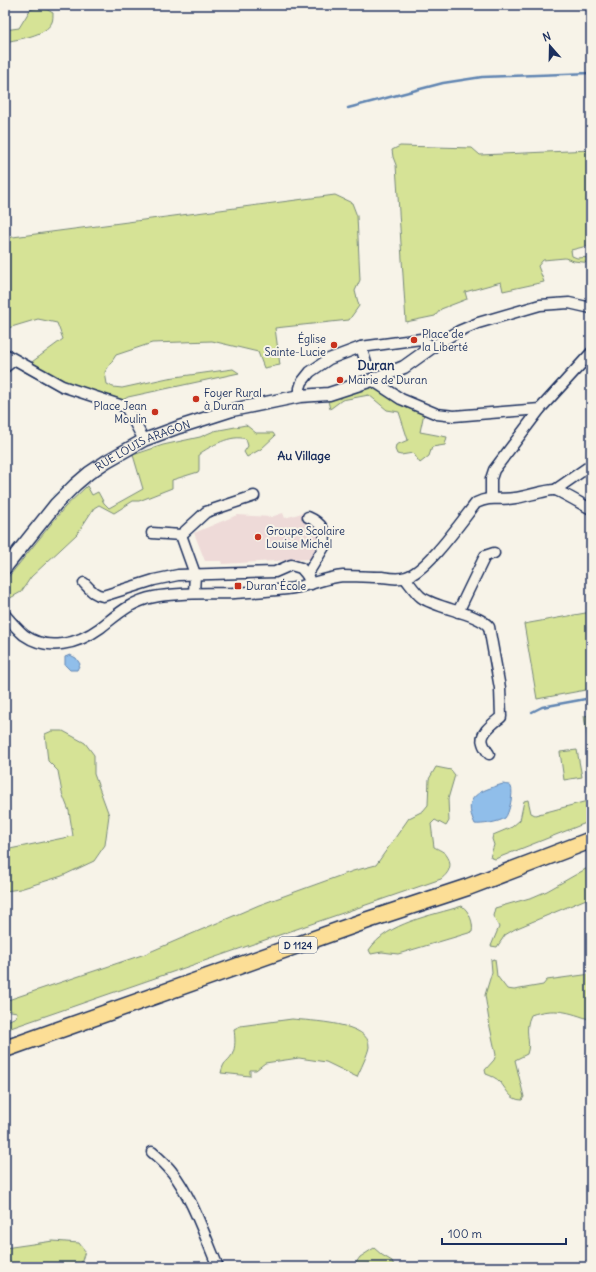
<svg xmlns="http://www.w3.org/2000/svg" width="596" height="1272" font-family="Delius,sans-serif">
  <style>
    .built { fill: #eedad8 }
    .green { fill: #d6e396; stroke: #78897a }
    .water { fill: #90beea; stroke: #6185b2 }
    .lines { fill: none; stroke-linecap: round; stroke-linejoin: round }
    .stream { stroke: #6185b2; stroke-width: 2.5 }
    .minor-casing { stroke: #1b2f5e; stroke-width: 13 }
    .tertiary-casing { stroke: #1b2f5e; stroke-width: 15 }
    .trunk-casing { stroke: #1b2f5e; stroke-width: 19 }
    .minor { stroke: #f7f3e8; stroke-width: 10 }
    .tertiary { stroke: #f7f3e8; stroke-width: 12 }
    .trunk { stroke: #fcde96; stroke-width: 16 }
    .poi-dot { fill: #c8321e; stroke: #f7f3e8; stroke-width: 1.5 }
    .labels { text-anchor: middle; stroke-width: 4; stroke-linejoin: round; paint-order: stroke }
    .shield { fill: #f7f3e8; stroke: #5d6a87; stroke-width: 1 }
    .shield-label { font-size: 10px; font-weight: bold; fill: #1b2f5e }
    .poi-label { font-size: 11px; fill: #1b2f5e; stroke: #f7f3e8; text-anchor: start }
    .street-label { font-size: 11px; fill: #1b2f5e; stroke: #f7f3e8 }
    .neighbourhood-label { font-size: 12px; font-weight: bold; fill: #1b2f5e; stroke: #f7f3e8 }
    .quarter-label { font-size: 13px; font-weight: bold; fill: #1b2f5e; stroke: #f7f3e8 }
  </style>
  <rect width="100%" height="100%" fill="#f7f3e8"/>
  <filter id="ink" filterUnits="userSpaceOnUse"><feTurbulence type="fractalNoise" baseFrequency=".025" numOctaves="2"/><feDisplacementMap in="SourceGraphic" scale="8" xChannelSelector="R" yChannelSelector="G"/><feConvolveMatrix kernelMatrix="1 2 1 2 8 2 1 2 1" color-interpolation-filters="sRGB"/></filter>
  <g filter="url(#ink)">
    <path class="built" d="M305,512L310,526L319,531L320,542L316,552L311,559L222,564L221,561H205L194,533L237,515L271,517L283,513L285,518Z"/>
    <g class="green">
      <path d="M41,6L53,13C53,15 53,20 52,22C46,36 18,39 5,42V30L19,28L30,10Z"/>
      <path d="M400,146L472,148L480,155L591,150V245L571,250L572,256L577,258L591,257V263L574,261L565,258L543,260L538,266L544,282L503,291L501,282L465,292L467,299L441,309L435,316L406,322L396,165L393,157L392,150Z"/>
      <path d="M335,195L352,203L357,216L360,280L355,291L359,306L349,320L275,328L280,365L264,368L258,352L212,341L152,343L116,355L105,372L107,384L113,387L122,388L168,378L233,369L239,373L128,397L112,406L59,391L21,370L63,339L57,323L38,319L8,328L5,331V238Z"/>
      <path d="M372,384L424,413L420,432L447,437L445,445L432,447L429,456L420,463L413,453L401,455L397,454L395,449L396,445L408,440L399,412L387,410L369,395L342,400L330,409L327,397Z"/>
      <path d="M246,425L256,433H273L275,436L261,449L247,457L244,452L248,446L246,439C231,434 211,446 199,454V470L198,472L172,480V488L139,501H133L114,513L99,505L94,508L77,534L31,577L21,592L5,601V592L8,589L6,580L64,508L87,486L92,495L98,492L104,503L109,508L143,489L133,455L163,445L200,437L214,431Z"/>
      <path d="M591,612V689L537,699L524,624Z"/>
      <path d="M591,715V760L584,716Z"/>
      <path d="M52,731H63L85,743L94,755V774L109,815L105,845L94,861L62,876L20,889L5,891V850L73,836L69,811L62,793L58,771L48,761L45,734Z"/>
      <path d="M577,750L582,777L564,780L560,752Z"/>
      <path d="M436,767L451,770L455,775L448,799L449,821L446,826L435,820L431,824L434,847C438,849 445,852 447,856C453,865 449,873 441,879L5,1030V1022L16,1017L17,1012L5,1010V1001L145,954L259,905L353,871L376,865L409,818L423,811L428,805L429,779Z"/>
      <path d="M528,800L531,813L535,815L591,800V821L495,859L490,857L494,845L492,839L493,835L512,827L520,820L524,801Z"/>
      <path d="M591,866V897L515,929L505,935L497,947L491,946L499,927L493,916L495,908L533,897L547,891Z"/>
      <path d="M462,906C469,911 474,923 472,932L398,954L382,952L371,954L369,950C388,922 431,916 462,906Z"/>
      <path d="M495,959L497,976L507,989L514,990L543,985L547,980L591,974V1020C569,1012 554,1007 531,1015C523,1031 532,1041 527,1054L515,1060L524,1097L522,1100C510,1100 507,1090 500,1082C497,1078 491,1076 486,1074L485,1070L494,1060L496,1055L490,1027L485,995L492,972L491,960Z"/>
      <path d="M292,1019C309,1021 371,1022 369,1047C368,1054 360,1070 357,1077L326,1062L299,1058L265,1063L256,1070H250V1076L221,1073C224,1060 226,1064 232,1055C236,1047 235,1038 234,1029L240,1026Z"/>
      <path d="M53,1241L79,1243L85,1251L80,1267H5V1248Z"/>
      <path d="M374,1248L382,1255L392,1261L395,1267H353L360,1257Z"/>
    </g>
    <g class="water">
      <path d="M70,655L76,658L80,664L77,670H70L65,665V657Z"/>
      <path d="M503,784C506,785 510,784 511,787C514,792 509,814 505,818C500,822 481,825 475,824C461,796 480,791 503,784Z"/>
    </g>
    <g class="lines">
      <g class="stream">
        <path d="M348,108L443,83L482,77L591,73"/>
        <path d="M532,712L542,707L591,698"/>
      </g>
      <g class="minor-casing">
        <g id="minor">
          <path d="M361,347L366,363"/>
          <path d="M5,354L62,386L126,407L144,440"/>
          <path d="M5,367L14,360"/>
          <path d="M372,380L401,399L437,414L454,416L540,409"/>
          <path d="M300,396V388L302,382L310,372L329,359L361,347L421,339L432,347L459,331L478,323L540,305L569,303L591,308"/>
          <path d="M555,490L591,465"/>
          <path d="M491,498V479L494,470L540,409L591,353"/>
          <path d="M152,533L181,535"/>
          <path d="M181,535L206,512L254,496"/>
          <path d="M181,535L195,574L194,593"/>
          <path d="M307,575L324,547C327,531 322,523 308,517"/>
          <path d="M405,578C410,584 415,592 421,597C437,609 479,613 489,627L500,688L501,717C494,723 479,733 483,743C484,747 487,751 489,754"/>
          <path d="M84,583C90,589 94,595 103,596L154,580L178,575L275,572L291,565L301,568L307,575L311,584"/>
          <path d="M458,612L485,556L494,553"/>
          <path d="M5,615C11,622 17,629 24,635C48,652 78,644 100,628C117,615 131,601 154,597C181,592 208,594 235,593C252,592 270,591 287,589C306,587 323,578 343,576C356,576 369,577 382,577C389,578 398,580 406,577C427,571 461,522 476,503C492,495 499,501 515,498C524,497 549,489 555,490C560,491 585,506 591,509"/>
          <path d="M152,1152C159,1158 166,1164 172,1172C192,1197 205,1237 218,1267"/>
        </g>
      </g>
      <g class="tertiary-casing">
        <g id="tertiary">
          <path id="s1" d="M5,568L56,504L75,485L89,473L107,461L144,440L179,427L232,410L300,396L329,394L372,380L404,367L432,347"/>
        </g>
      </g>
      <g class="trunk-casing">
        <path id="trunk" d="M5,1049L368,920L468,887L591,840"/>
      </g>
      <use href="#minor" class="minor"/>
      <use href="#tertiary" class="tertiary"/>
      <use href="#trunk" class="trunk"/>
    </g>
  </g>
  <g class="poi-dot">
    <circle cx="414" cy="340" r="4"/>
    <circle cx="334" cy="345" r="4"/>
    <circle cx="340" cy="380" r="4"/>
    <circle cx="196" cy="399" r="4"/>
    <circle cx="155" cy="412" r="4"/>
    <circle cx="258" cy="537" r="4"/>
    <rect x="234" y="582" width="8" height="8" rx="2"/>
  </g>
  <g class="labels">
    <rect class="shield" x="279" y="937" width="38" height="16" rx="3"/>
    <g class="shield-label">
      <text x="298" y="949">D 1124</text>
    </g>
    <g class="poi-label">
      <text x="422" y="338">Place de<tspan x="422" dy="13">la Liberté</tspan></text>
      <text x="326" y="343" text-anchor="end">Église<tspan x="326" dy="13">Sainte-Lucie</tspan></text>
      <text x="348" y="384">Mairie de Duran</text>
      <text x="204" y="397">Foyer Rural<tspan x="204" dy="13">à Duran</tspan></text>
      <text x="147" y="410" text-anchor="end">Place Jean<tspan x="147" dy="13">Moulin</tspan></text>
      <text x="266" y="535">Groupe Scolaire<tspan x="266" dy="13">Louise Michel</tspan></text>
      <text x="246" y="590">Duran École</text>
    </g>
    <g class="street-label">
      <text dy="4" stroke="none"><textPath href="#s1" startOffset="188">RUE LOUIS ARAGON</textPath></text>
    </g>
    <g class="neighbourhood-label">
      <text x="304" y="460">Au Village</text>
    </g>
    <g class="quarter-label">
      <text x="376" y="370">Duran</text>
    </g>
  </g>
  <rect width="596" height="1272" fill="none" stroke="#f7f3e8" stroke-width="20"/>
  <rect x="10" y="10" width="576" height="1252" fill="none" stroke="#1b2f5e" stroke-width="1.5" filter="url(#ink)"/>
  <g transform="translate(550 46) rotate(340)" stroke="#f7f3e8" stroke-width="3" paint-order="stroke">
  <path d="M0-3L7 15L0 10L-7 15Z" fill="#1b2f5e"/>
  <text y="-6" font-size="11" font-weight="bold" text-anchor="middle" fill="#1b2f5e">N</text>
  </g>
  <path d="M442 1238v6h124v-6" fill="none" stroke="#1b2f5e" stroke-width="2"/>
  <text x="448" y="1238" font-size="12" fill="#1b2f5e" stroke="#f7f3e8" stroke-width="3" paint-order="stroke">100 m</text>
</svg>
